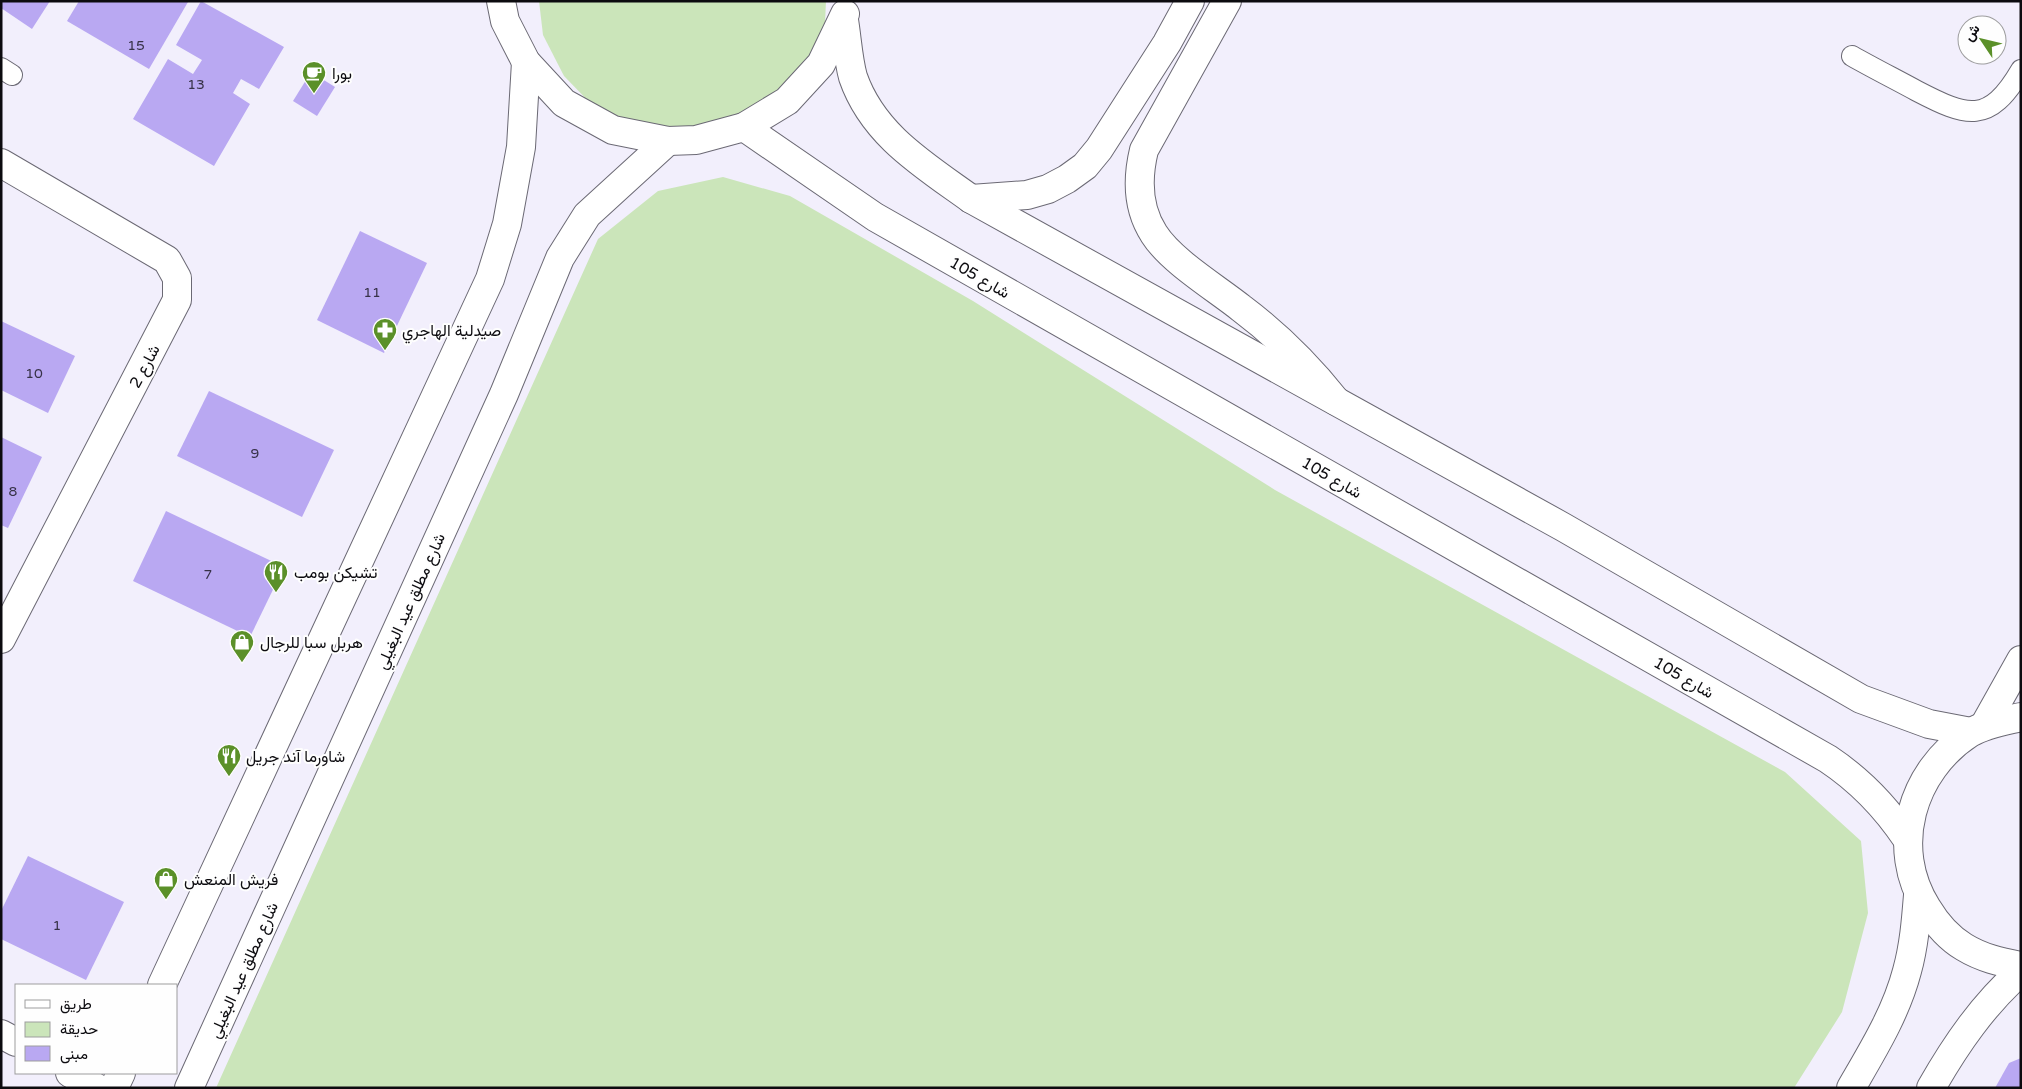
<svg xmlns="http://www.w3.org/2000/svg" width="2022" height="1089" font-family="'Varela Round',Vazirmatn,sans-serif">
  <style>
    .green { fill: #cbe5ba }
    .building { fill: #b9a8f2 }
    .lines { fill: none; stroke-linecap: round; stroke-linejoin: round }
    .lane-casing { stroke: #6b6974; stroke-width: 22 }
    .street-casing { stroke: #6b6974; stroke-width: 30 }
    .secondary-casing { stroke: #6b6974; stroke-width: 30 }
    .lane { stroke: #fff; stroke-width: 20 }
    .street { stroke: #fff; stroke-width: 28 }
    .secondary { stroke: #fff; stroke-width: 28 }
    .labels { text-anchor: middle; stroke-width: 4; stroke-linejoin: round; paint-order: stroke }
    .number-label { font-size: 14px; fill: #373248 }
    .poi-label { font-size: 16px; fill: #0c0b0f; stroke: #fefefe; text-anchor: start }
    .street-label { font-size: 16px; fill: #0c0b0f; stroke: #fefefe }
  </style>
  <rect width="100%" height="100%" fill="#f2effc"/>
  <g class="green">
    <path d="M539,1H826L825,23L806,69L730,129L638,131L597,110L564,76L543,35Z"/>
    <path d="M723,177L790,196L973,301L1275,490L1785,772L1861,841L1868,913L1842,1012L1794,1088H216L598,239L658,191Z"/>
  </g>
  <g class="building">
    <path d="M1,1H50L32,29L1,8Z"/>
    <path d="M79,1H187L188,2L149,69L67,21Z"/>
    <path d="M201,1L284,47L259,89L241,79L233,93L250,104L214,166L133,119L168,59L193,74L202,60L176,45Z"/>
    <path d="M311,72L335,87L317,116L293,101Z"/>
    <path d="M360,231L427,263L384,353L317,320Z"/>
    <path d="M1,321L75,356L48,413L1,390Z"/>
    <path d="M209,391L334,450L302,517L177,456Z"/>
    <path d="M1,437L42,457L8,528L1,525Z"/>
    <path d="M166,511L284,567L250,637L133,581Z"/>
    <path d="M28,856L124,902L86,980L1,939V911Z"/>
    <path d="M2021,1058V1088H1995L2009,1063Z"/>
  </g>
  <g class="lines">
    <g class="lane-casing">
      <g id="lane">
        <path d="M1852,56C1873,68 1895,79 1917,91C1967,117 1989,125 2021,70"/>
        <path d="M1,68L12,75"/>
      </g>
    </g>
    <g class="street-casing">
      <g id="street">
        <path d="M1227,1L1144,150C1137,179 1137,208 1154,234C1171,261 1216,288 1241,308C1277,335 1308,366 1336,401"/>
        <path d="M1,163L167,260L177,278V300L1,639"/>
        <path d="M971,199L1027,195L1048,189L1067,179L1085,166L1099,149L1167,43L1190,1"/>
        <path d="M1984,726L2021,660"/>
        <path d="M1,1034L16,1042"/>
        <path d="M70,1073L97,1088"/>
      </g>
    </g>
    <g class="secondary-casing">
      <g id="secondary">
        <path d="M501,1L505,21L526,62L564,103L613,130L668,141L696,140L744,127L787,101L821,64L845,14"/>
        <path d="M844,20C847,38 848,59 853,77C873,135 924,165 971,199L1563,527L1861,699L1929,724L1971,732"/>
        <path d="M744,127L875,217L1828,759C1861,781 1885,806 1907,839"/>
        <path d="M2021,717C2004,721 1985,724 1970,733C1911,771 1889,848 1927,908C1936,923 1949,938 1964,947C1982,958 2000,962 2021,966"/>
        <path d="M162,985L490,279L507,224L521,147L526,62"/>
        <path d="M114,1088L121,1073"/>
        <path d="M189,1088L504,394L560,258L587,215L668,141"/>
        <path d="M1851,1088C1873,1050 1896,1013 1907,971C1914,946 1916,920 1918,895"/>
        <path d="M1931,1088C1956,1044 1983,1005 2021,971"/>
      </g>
    </g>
    <use href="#lane" class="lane"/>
    <use href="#street" class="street"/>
    <use href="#secondary" class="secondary"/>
  </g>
  <defs>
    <g id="cafe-pin" transform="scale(1.25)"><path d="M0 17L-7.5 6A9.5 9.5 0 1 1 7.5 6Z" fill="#5b9029" stroke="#fefefe"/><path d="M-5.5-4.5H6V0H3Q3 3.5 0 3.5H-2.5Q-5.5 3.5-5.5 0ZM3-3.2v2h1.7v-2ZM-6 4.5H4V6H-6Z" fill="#fff"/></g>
    <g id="pharmacy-pin" transform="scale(1.25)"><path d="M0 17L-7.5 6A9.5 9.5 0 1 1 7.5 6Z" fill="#5b9029" stroke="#fefefe"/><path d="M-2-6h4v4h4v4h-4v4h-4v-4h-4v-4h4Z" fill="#fff"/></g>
    <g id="restaurant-pin" transform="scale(1.25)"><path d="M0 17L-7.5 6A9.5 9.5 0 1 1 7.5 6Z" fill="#5b9029" stroke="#fefefe"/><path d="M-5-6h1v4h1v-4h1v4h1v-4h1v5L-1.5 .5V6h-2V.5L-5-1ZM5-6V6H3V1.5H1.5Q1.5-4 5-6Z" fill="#fff"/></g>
    <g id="shop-pin" transform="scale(1.25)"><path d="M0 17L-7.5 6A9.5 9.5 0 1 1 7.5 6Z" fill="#5b9029" stroke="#fefefe"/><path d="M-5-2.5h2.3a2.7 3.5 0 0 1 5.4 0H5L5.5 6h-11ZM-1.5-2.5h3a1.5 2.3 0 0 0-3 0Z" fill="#fff"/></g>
  </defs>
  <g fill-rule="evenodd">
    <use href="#cafe-pin" x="314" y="73"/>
    <use href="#pharmacy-pin" x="385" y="330"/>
    <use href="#restaurant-pin" x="276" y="572"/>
    <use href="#shop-pin" x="242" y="642"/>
    <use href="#restaurant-pin" x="229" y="756"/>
    <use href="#shop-pin" x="166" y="879"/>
  </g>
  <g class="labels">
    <g class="number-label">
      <text x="136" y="50">15</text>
      <text x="196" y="89">13</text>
      <text x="372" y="297">11</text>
      <text x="34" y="378">10</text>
      <text x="255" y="458">9</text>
      <text x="13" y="496">8</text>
      <text x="208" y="579">7</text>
      <text x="57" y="930">1</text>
    </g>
    <g class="poi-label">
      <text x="332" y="79">بورا</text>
      <text x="402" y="336">صيدلية الهاجري</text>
      <text x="294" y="578">تشيكن بومب</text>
      <text x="260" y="648">هربل سبا للرجال</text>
      <text x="246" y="762">شاورما آند جريل</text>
      <text x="184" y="885">فريش المنعش</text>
    </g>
    <g class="street-label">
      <text transform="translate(980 277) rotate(30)" y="6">شارع 105</text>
      <text transform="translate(144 366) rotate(-62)" y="6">شارع 2</text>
      <text transform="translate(1332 477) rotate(30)" y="6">شارع 105</text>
      <text transform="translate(410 601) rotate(-66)" y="6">شارع مطلق عيد البغيلي</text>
      <text transform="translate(1684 677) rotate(30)" y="6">شارع 105</text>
      <text transform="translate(243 970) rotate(-66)" y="6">شارع مطلق عيد البغيلي</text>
    </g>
  </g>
  <rect width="2022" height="1089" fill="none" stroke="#0c0b0f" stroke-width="5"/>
  <rect x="15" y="984" width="162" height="90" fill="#fefefe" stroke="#9d9d9e"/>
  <rect x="25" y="1000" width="25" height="8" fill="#ffffff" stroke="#9d9d9e"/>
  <text x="60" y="1009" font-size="15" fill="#0c0b0f">طريق</text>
  <rect x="25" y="1022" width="25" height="15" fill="#cbe5ba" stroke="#9d9d9e"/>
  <text x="60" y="1034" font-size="15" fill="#0c0b0f">حديقة</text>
  <rect x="25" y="1046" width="25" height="15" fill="#b9a8f2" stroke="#9d9d9e"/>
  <text x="60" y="1059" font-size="15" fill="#0c0b0f">مبنى</text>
  <g transform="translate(1982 40) rotate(305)"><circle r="24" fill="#fefefe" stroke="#9d9d9e"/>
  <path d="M0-4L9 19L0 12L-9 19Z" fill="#5b9029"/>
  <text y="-8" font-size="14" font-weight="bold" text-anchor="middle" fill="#0c0b0f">ش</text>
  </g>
</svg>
